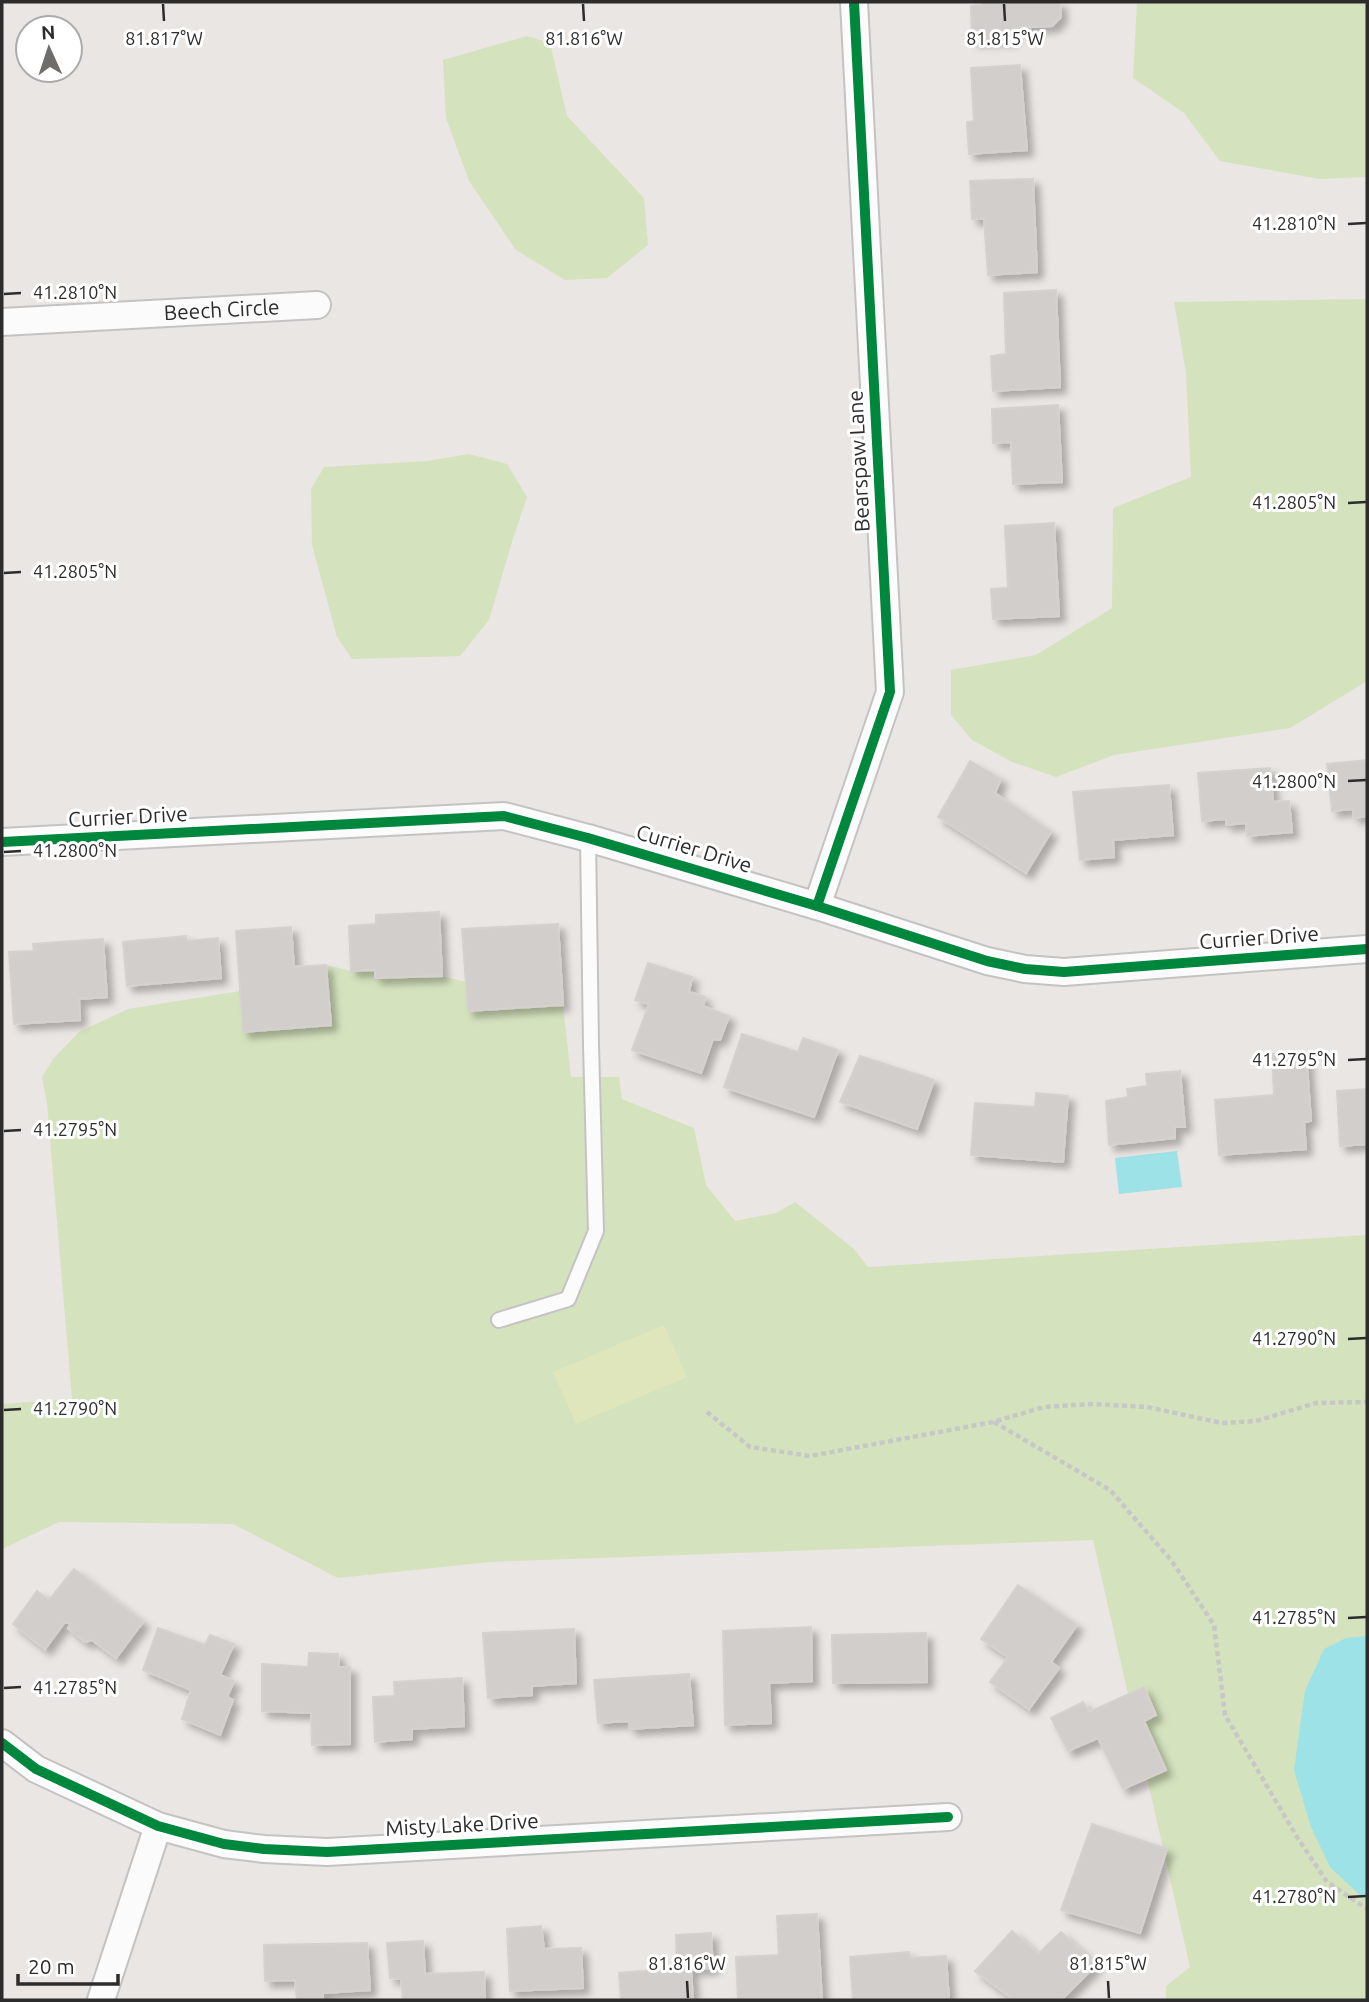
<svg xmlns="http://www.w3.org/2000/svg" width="1369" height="2002" font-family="Ubuntu,sans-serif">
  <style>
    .green { fill: #d5e2be }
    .pitch { fill: #dfe6bc }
    .water { fill: #9ce2e6 }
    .building { fill: #d1cecc; stroke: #d5d1cf; stroke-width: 2; filter: url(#shadow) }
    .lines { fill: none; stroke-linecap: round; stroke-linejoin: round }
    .service-casing { stroke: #c4c3c3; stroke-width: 18 }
    .minor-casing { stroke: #c4c3c3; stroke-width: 30 }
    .path { stroke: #c7c7c6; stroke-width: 4.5; stroke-dasharray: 5 3.5; stroke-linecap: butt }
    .service { stroke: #fcfbfb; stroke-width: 14 }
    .minor { stroke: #fcfbfb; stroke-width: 26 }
    .cycleway-casing { stroke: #fff; stroke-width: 15 }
    .cycleway { stroke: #00873e; stroke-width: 10 }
    .ticks { fill: none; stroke: #2c2c2c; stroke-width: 2.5 }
    .labels { text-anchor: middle; stroke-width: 6; stroke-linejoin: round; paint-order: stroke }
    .street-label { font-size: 21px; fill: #2c2c2c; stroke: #fff }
    .ticks-label { font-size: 18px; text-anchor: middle; fill: #2c2c2c; stroke: #fff; stroke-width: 6; stroke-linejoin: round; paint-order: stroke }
  </style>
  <defs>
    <filter id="shadow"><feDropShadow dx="6" dy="6" stdDeviation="3.5" flood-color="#0004"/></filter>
  </defs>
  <rect width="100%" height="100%" fill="#eae6e3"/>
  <g class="green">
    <path d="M1137,2H1367V177L1320,179L1220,161L1184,113L1133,78Z"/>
    <path d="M527,36L550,43L567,116L644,198L648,245L607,278L565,280L516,250L469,181L446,118L443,60Z"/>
    <path d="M1367,299V681L1290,728L1114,755L1056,777L1012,762L972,740L951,715V670L1036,655L1112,608L1113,508L1191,477L1186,373L1174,302Z"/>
    <path d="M469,454L507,464L527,497L512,542L489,620L460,656L352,659L337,637L312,545L311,489L324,467L427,461Z"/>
    <path d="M326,965L351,971L375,970L376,978L442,976L466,982L468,1011L563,1005L571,1077H619L622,1099L694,1128L706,1185L735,1221L776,1213L795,1202L854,1249L868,1267L1367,1235V2000H1166V1986L1190,1967L1093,1540L490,1562L338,1578L233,1524L59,1522L2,1549V1404L72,1399L47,1103L42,1077L53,1059L79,1032L128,1009L240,991L243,1032L330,1025Z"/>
  </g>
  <path class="pitch" d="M664,1325L687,1377L576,1424L553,1372Z"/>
  <g class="water">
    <path d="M1177,1151L1182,1187L1119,1194L1115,1158Z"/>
    <path d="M1367,1636V1897L1363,1898L1330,1867L1311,1827L1294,1770L1305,1691L1324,1649L1346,1638Z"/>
  </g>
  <g class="building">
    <path d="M982,2H1060L1061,17L1052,26L1012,28V39L972,40L971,6L982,5Z"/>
    <path d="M1020,65L1027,150L969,154L967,122L974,121L971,68Z"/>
    <path d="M1033,179L1037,272L988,275L984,219H972L970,181Z"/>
    <path d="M1056,290L1060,387L993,391L991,356L1006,354L1004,293Z"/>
    <path d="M1058,405L1062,482L1013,484L1011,442L993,443L992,409Z"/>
    <path d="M1054,523L1059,616L993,619L991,589L1008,588L1005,526Z"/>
    <path d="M1367,760V816L1354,818L1353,809L1332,811L1327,764Z"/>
    <path d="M970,761L1001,779L995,793L1051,832L1026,873L938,817Z"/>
    <path d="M1270,768L1273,802L1289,801L1292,832L1247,836L1246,823L1226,825V819L1202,821L1198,773Z"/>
    <path d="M1169,785L1173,835L1113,840L1114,857L1080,860L1073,792Z"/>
    <path d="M439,912L442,976L375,978V970L351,971L349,926L376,924V915Z"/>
    <path d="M558,924L563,1005L468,1011L462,929Z"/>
    <path d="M291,927L294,967L326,965L331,1025L243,1032L236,931Z"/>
    <path d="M186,936L187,941L218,938L221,978L127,986L123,942Z"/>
    <path d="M103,939L107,997L79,999L80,1020L14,1024L9,952L34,951L33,944Z"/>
    <path d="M648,963L692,977L689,992L705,997L703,1006L729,1016L720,1040L713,1039L701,1073L632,1050L649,1004L635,1000Z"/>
    <path d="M742,1034L798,1052L803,1038L838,1050L814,1117L724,1087Z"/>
    <path d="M1306,1052L1311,1121L1304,1122L1306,1149L1219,1155L1215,1100L1274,1095L1272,1054Z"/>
    <path d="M860,1056L934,1080L917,1129L840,1102Z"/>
    <path d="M1180,1071L1185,1127H1175V1138L1109,1145L1106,1101L1128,1097L1127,1089L1147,1086L1146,1074Z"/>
    <path d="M1367,1089V1144L1340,1146L1337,1091Z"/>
    <path d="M1036,1093L1068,1096L1063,1162L971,1155L975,1103L1035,1107Z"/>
    <path d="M74,1569L143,1622L116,1658L92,1640L85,1642L68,1628L71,1624L65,1622L45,1649L13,1624L37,1591L49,1600Z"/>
    <path d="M1018,1585L1077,1625L1051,1662L1059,1668L1029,1709L990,1682L1008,1657L981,1639Z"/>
    <path d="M811,1627L812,1681L769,1683L771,1723L725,1725L723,1631Z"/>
    <path d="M158,1628L205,1645L210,1635L234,1644L220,1675L234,1681L227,1697L233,1700L220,1735L182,1719L191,1690L143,1670Z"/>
    <path d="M574,1629L576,1683L532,1686V1695L488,1698L483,1633Z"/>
    <path d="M926,1633L927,1682L833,1683L832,1635Z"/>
    <path d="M309,1653L338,1654L339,1667H350V1744L312,1745L311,1713L262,1711V1664L308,1667Z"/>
    <path d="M689,1674L693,1725L630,1729L629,1721L598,1723L594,1680Z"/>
    <path d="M462,1678L464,1726L412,1729V1739L375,1742L373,1697L395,1696L394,1682Z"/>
    <path d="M1144,1687L1156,1715L1144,1721L1166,1770L1123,1789L1098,1738L1068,1751L1051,1718L1083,1702L1089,1712Z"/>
    <path d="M1092,1824L1167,1849L1140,1933L1061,1910Z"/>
    <path d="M817,1914L822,2000H738L736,1957L779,1955L777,1916Z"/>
    <path d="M541,1926L544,1949L581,1948L583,1988L510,1991L507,1929Z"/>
    <path d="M1012,1931L1038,1954L1061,1932L1096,1965L1061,2000H1014L975,1971Z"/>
    <path d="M711,1933L713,1968L691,1969L693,2000H621L619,1973L677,1968L676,1935Z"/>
    <path d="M423,1941L425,1974L484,1972L485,2000H403L401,1979L390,1978L387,1943Z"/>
    <path d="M367,1943L370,1990L323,1993V2000H297L295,1980L265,1981L264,1945Z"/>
    <path d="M909,1952L910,1958L946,1956L949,2000H853L850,1957Z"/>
  </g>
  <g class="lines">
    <g class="service-casing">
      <path id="service" d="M499,1320L568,1299L596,1231L591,1045L588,838"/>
    </g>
    <g class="minor-casing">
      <g id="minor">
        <path id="s1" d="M2,322L317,305"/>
        <path d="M2,842L504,816L588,838L817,906L987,961L1025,969L1064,972L1367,949"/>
        <path d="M817,906L890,692L854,2"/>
        <path d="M2,1743L36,1769L158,1826L224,1844L264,1849L327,1852L948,1817"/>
        <path d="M101,2000L158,1826"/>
      </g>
    </g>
    <g class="path">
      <path d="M707,1412L750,1447L810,1456L993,1422L1044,1407L1093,1404L1147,1407L1222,1423L1256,1421L1316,1403L1367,1402"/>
      <path d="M994,1422L1110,1490L1171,1560L1214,1625L1225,1715L1297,1837L1327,1882L1367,1909"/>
    </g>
    <use href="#service" class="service"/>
    <use href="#minor" class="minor"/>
    <g class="cycleway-casing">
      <g id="cycleway">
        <path d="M2,842L504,816L588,838L817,906L987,961L1025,969L1064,972L1367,949"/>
        <path d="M817,906L890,692L854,2"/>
        <path d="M2,1743L36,1769L158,1826L224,1844L264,1849L327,1852L948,1817"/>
      </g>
    </g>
    <use href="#cycleway" class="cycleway"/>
  </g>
  <path class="ticks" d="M163,4L164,21M583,4L584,21M1004,4L1005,21M1348,224L1366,223M4,294L21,293M1348,503L1366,502M4,573L21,572M1348,781L1366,780M4,852L21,851M1348,1060L1366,1059M4,1131L21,1130M1348,1339L1366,1338M4,1410L21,1409M1348,1618L1366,1617M4,1688L21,1687M1348,1897L1366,1896M687,1981L688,1998M1108,1981L1109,1998"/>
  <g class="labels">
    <g class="street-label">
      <text dy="7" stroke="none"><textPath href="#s1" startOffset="220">Beech Circle</textPath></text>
      <text transform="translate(859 461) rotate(-93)" y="7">Bearspaw Lane</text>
      <text transform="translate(128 817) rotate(-3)" y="7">Currier Drive</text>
      <text transform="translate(694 849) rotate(17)" y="7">Currier Drive</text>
      <text transform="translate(1259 938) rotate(-4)" y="7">Currier Drive</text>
      <text transform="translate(462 1825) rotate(-3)" y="7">Misty Lake Drive</text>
    </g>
  </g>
  <g class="ticks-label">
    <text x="164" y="45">81.817°W</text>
    <text x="584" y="45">81.816°W</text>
    <text x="1005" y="45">81.815°W</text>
    <text x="1294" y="230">41.2810°N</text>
    <text x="75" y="299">41.2810°N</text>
    <text x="1294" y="509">41.2805°N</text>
    <text x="75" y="578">41.2805°N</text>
    <text x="1294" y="788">41.2800°N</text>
    <text x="75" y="857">41.2800°N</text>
    <text x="1294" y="1066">41.2795°N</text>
    <text x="75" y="1136">41.2795°N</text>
    <text x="1294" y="1345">41.2790°N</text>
    <text x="75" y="1415">41.2790°N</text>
    <text x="1294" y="1624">41.2785°N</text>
    <text x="75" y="1694">41.2785°N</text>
    <text x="1294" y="1903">41.2780°N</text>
    <text x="687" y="1970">81.816°W</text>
    <text x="1108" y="1970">81.815°W</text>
  </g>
  <rect width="1369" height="2002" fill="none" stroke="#2c2c2c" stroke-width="7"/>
  <g transform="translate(49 49) rotate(357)"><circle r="33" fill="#ffffff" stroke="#ababab" stroke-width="2"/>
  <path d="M0-5L12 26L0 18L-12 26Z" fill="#6e6d6c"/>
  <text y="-10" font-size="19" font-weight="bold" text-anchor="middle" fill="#2c2c2c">N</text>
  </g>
  <path d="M18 1974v10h100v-10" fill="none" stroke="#2c2c2c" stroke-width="3.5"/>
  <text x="28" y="1974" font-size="21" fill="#2c2c2c" stroke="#ffffff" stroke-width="5" paint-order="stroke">20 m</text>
</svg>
